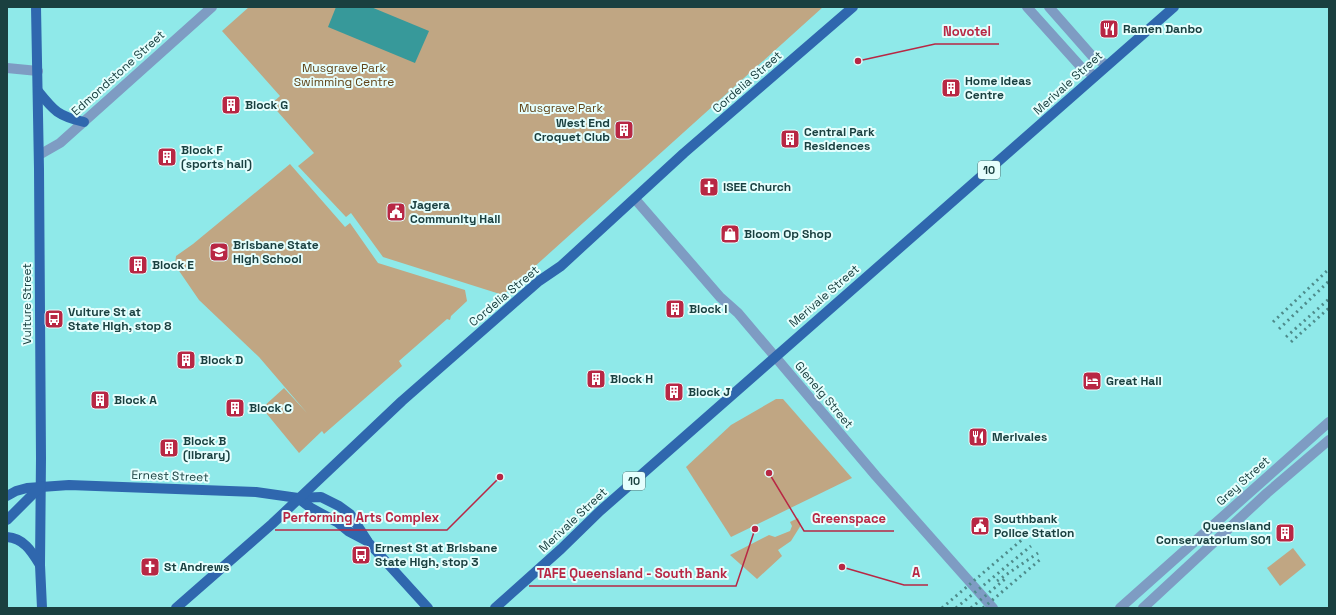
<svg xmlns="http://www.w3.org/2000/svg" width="1336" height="615" font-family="'Space Grotesk',sans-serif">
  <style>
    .green { fill: #c0a683 }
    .water { fill: #37999a }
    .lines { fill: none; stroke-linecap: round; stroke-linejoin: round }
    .minor { stroke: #7e9cc3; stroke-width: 10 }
    .major { stroke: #2f67ae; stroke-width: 10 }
    .rail { stroke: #4e8b8b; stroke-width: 3; stroke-dasharray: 2 4; stroke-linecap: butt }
    .labels { text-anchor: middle; stroke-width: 4; stroke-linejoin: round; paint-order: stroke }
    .shield { fill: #e5fefd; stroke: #577979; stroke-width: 1 }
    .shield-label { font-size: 11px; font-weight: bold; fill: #1a4040 }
    .poi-label { font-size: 12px; font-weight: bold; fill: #1a4040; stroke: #e5fefd; text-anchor: start }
    .park-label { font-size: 12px; fill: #604316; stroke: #e5fefd }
    .street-label { font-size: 12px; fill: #1a4040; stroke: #e5fefd }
    .leader { fill: none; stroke: #b82744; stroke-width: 1.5 }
    .callout-dot { fill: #b82744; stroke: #e5fefd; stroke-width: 1.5 }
    .callout-label { font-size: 13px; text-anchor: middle; font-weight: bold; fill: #b82744; stroke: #e5fefd; stroke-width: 4; stroke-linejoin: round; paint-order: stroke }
  </style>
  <rect width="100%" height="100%" fill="#8fe9e9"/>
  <g class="green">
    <path d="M249,7H823L503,295L383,257L351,213L346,217L298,166L314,153L271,104L280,96L222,31Z"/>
    <path d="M290,164L345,227L350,223L378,263L465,290L467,301L451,316L450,320L447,319L399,361L402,366L324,434L322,431L299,453L262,408L284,388L307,413L259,357L199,300L175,265L176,256L193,244Z"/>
    <path d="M776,399H783L852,478L731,537L686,467L731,425Z"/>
    <path d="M798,518L801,525L791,541L778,550L782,556L757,579L730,555L769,535L775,537L790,531L792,526L790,522Z"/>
    <path d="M1293,548L1306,565L1280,586L1267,568Z"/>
  </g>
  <path class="water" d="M336,7H371L429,31L415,63L328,27Z"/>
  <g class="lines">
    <g class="minor">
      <path d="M1027,7L1081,67L1095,76"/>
      <path d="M1049,7L1093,57L1107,65"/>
      <path d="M7,68L38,71"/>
      <path d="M39,155L60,143L212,7"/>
      <path d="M635,199L720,297L738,313L876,476L993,608"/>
      <path d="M1120,608L1329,422"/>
      <path d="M1143,608L1267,493L1329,440"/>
    </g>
    <g class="major">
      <path d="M36,7L39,169L41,458L40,565L42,608"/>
      <path d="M38,91C54,111 58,116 84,122"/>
      <path d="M7,496L16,491L27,488L69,485L256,492L298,498L321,497L339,506L350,514L368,542L428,608"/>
      <path d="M298,498L311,508L337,522L348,531L367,541"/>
      <path d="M7,520L41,486"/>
      <path d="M7,537C24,538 32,552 40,565"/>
      <path d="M176,608L272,524L402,401L539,281L561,266L684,153L853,7"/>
      <path d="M495,608L561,549L600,511L1174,7"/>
    </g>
    <g class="rail">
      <path d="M1273,322L1329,269"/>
      <path d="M1279,329L1329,281"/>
      <path d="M1286,337L1329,299"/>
      <path d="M1291,342L1329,308"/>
      <path d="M997,581L1038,553"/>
      <path d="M942,608L1024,538"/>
      <path d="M956,608L1031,546"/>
      <path d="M971,608L1005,579"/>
      <path d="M983,608L1042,558"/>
    </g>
  </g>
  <defs>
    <g id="restaurant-square" transform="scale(1)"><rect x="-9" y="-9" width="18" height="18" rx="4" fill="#b82744" stroke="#e5fefd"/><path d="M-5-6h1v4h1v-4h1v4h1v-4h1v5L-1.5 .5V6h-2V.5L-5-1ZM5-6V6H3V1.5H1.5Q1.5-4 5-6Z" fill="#fff"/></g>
    <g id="building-square" transform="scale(1)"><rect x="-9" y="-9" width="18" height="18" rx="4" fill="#b82744" stroke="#e5fefd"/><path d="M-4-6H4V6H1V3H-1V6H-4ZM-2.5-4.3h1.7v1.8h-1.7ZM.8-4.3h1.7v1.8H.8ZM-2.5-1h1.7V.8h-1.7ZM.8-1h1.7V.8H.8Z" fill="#fff"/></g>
    <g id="church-square" transform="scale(1)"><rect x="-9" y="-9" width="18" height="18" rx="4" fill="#b82744" stroke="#e5fefd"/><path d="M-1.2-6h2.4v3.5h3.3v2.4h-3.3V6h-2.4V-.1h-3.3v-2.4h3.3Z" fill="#fff"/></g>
    <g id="civic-square" transform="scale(1)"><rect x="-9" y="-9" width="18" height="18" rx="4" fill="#b82744" stroke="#e5fefd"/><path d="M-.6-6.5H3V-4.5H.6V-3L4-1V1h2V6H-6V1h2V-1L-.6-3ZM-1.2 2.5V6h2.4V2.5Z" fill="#fff"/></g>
    <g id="shop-square" transform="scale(1)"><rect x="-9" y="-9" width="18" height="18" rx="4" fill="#b82744" stroke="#e5fefd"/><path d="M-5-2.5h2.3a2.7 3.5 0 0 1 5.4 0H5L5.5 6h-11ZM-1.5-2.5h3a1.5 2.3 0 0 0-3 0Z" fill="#fff"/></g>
    <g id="school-square" transform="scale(1)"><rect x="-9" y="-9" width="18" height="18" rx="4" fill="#b82744" stroke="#e5fefd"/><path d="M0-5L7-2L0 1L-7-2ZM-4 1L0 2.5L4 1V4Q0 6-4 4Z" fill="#fff"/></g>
    <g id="bus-square" transform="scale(1)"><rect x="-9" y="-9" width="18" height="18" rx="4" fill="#b82744" stroke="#e5fefd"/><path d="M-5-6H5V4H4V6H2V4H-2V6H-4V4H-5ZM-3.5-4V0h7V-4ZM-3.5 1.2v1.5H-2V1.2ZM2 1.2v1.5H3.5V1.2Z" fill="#fff"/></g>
    <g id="hotel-square" transform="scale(1)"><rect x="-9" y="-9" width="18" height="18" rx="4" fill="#b82744" stroke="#e5fefd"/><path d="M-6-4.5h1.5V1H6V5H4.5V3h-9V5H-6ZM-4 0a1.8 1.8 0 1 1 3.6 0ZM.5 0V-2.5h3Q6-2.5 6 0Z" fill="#fff"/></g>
  </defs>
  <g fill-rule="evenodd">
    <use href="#restaurant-square" x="1109" y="29"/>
    <use href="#building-square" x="951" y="88"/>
    <use href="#building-square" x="231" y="105"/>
    <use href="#building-square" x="624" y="130"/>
    <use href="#building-square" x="790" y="139"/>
    <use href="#building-square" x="167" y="157"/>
    <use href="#church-square" x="709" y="187"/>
    <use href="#civic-square" x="396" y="212"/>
    <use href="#shop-square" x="730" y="234"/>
    <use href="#school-square" x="219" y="252"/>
    <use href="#building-square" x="138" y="265"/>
    <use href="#building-square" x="675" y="309"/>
    <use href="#bus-square" x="54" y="319"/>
    <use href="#building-square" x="186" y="360"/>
    <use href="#building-square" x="596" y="379"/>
    <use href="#hotel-square" x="1092" y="381"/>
    <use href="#building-square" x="674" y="392"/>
    <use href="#building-square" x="100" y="400"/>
    <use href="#building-square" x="235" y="408"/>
    <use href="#restaurant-square" x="978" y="437"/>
    <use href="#building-square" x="169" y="448"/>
    <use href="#civic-square" x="980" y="526"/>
    <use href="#building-square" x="1285" y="533"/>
    <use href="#bus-square" x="361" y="555"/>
    <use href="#church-square" x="150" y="567"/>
  </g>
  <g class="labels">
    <g class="shield">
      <rect x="978" y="161" width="22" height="18" rx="3"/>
      <rect x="623" y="472" width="22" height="18" rx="3"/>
    </g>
    <g class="shield-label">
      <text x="989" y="174">10</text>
      <text x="634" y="485">10</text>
    </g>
    <g class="poi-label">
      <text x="1123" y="33">Ramen Danbo</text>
      <text x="965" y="85">Home Ideas<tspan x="965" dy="14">Centre</tspan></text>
      <text x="245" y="109">Block G</text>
      <text x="610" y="127" text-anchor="end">West End<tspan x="610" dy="14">Croquet Club</tspan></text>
      <text x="804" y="136">Central Park<tspan x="804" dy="14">Residences</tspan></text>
      <text x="181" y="154">Block F<tspan x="181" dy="14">(sports hall)</tspan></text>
      <text x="723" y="191">iSEE Church</text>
      <text x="410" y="209">Jagera<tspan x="410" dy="14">Community Hall</tspan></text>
      <text x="744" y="238">Bloom Op Shop</text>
      <text x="233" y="249">Brisbane State<tspan x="233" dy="14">High School</tspan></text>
      <text x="152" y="269">Block E</text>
      <text x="689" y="313">Block I</text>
      <text x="68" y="316">Vulture St at<tspan x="68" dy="14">State High, stop 8</tspan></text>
      <text x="200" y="364">Block D</text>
      <text x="610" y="383">Block H</text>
      <text x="1106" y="385">Great Hall</text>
      <text x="688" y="396">Block J</text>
      <text x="114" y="404">Block A</text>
      <text x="249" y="412">Block C</text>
      <text x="992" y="441">Merivales</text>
      <text x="183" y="445">Block B<tspan x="183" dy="14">(library)</tspan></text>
      <text x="994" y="523">Southbank<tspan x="994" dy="14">Police Station</tspan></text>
      <text x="1271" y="530" text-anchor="end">Queensland<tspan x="1271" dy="14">Conservatorium S01</tspan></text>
      <text x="375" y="552">Ernest St at Brisbane<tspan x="375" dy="14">State High, stop 3</tspan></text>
      <text x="164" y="571">St Andrews</text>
    </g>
    <g class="park-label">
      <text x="344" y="72">Musgrave Park<tspan x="344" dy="14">Swimming Centre</tspan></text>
      <text x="561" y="112">Musgrave Park</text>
    </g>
    <g class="street-label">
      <text transform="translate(118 73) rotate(-42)" y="4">Edmondstone Street</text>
      <text transform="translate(747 82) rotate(-41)" y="4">Cordelia Street</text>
      <text transform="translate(1068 83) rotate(-42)" y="4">Merivale Street</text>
      <text transform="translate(504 296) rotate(-40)" y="4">Cordelia Street</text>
      <text transform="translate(824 296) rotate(-41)" y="4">Merivale Street</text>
      <text transform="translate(27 304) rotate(-90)" y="4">Vulture Street</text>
      <text transform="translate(824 395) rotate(50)" y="4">Glenelg Street</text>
      <text transform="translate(170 476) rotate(2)" y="4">Ernest Street</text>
      <text transform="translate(1243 481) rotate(-42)" y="4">Grey Street</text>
      <text transform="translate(573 520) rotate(-43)" y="4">Merivale Street</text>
    </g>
  </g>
  <path class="leader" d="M858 61L935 44H999M500 477L447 530H275M769 473L804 531H894M842 567L904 585H928M755 529L736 586H529"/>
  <g class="callout-dot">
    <circle cx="858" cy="61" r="4"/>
    <circle cx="500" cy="477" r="4"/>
    <circle cx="769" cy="473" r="4"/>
    <circle cx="842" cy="567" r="4"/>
    <circle cx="755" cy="529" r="4"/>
  </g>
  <g class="callout-label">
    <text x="967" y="36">Novotel</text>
    <text x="361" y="522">Performing Arts Complex</text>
    <text x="849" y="523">Greenspace</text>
    <text x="916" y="577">A</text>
    <text x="632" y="578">TAFE Queensland - South Bank</text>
  </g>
  <rect width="1336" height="615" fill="none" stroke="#1a4040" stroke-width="16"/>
</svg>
